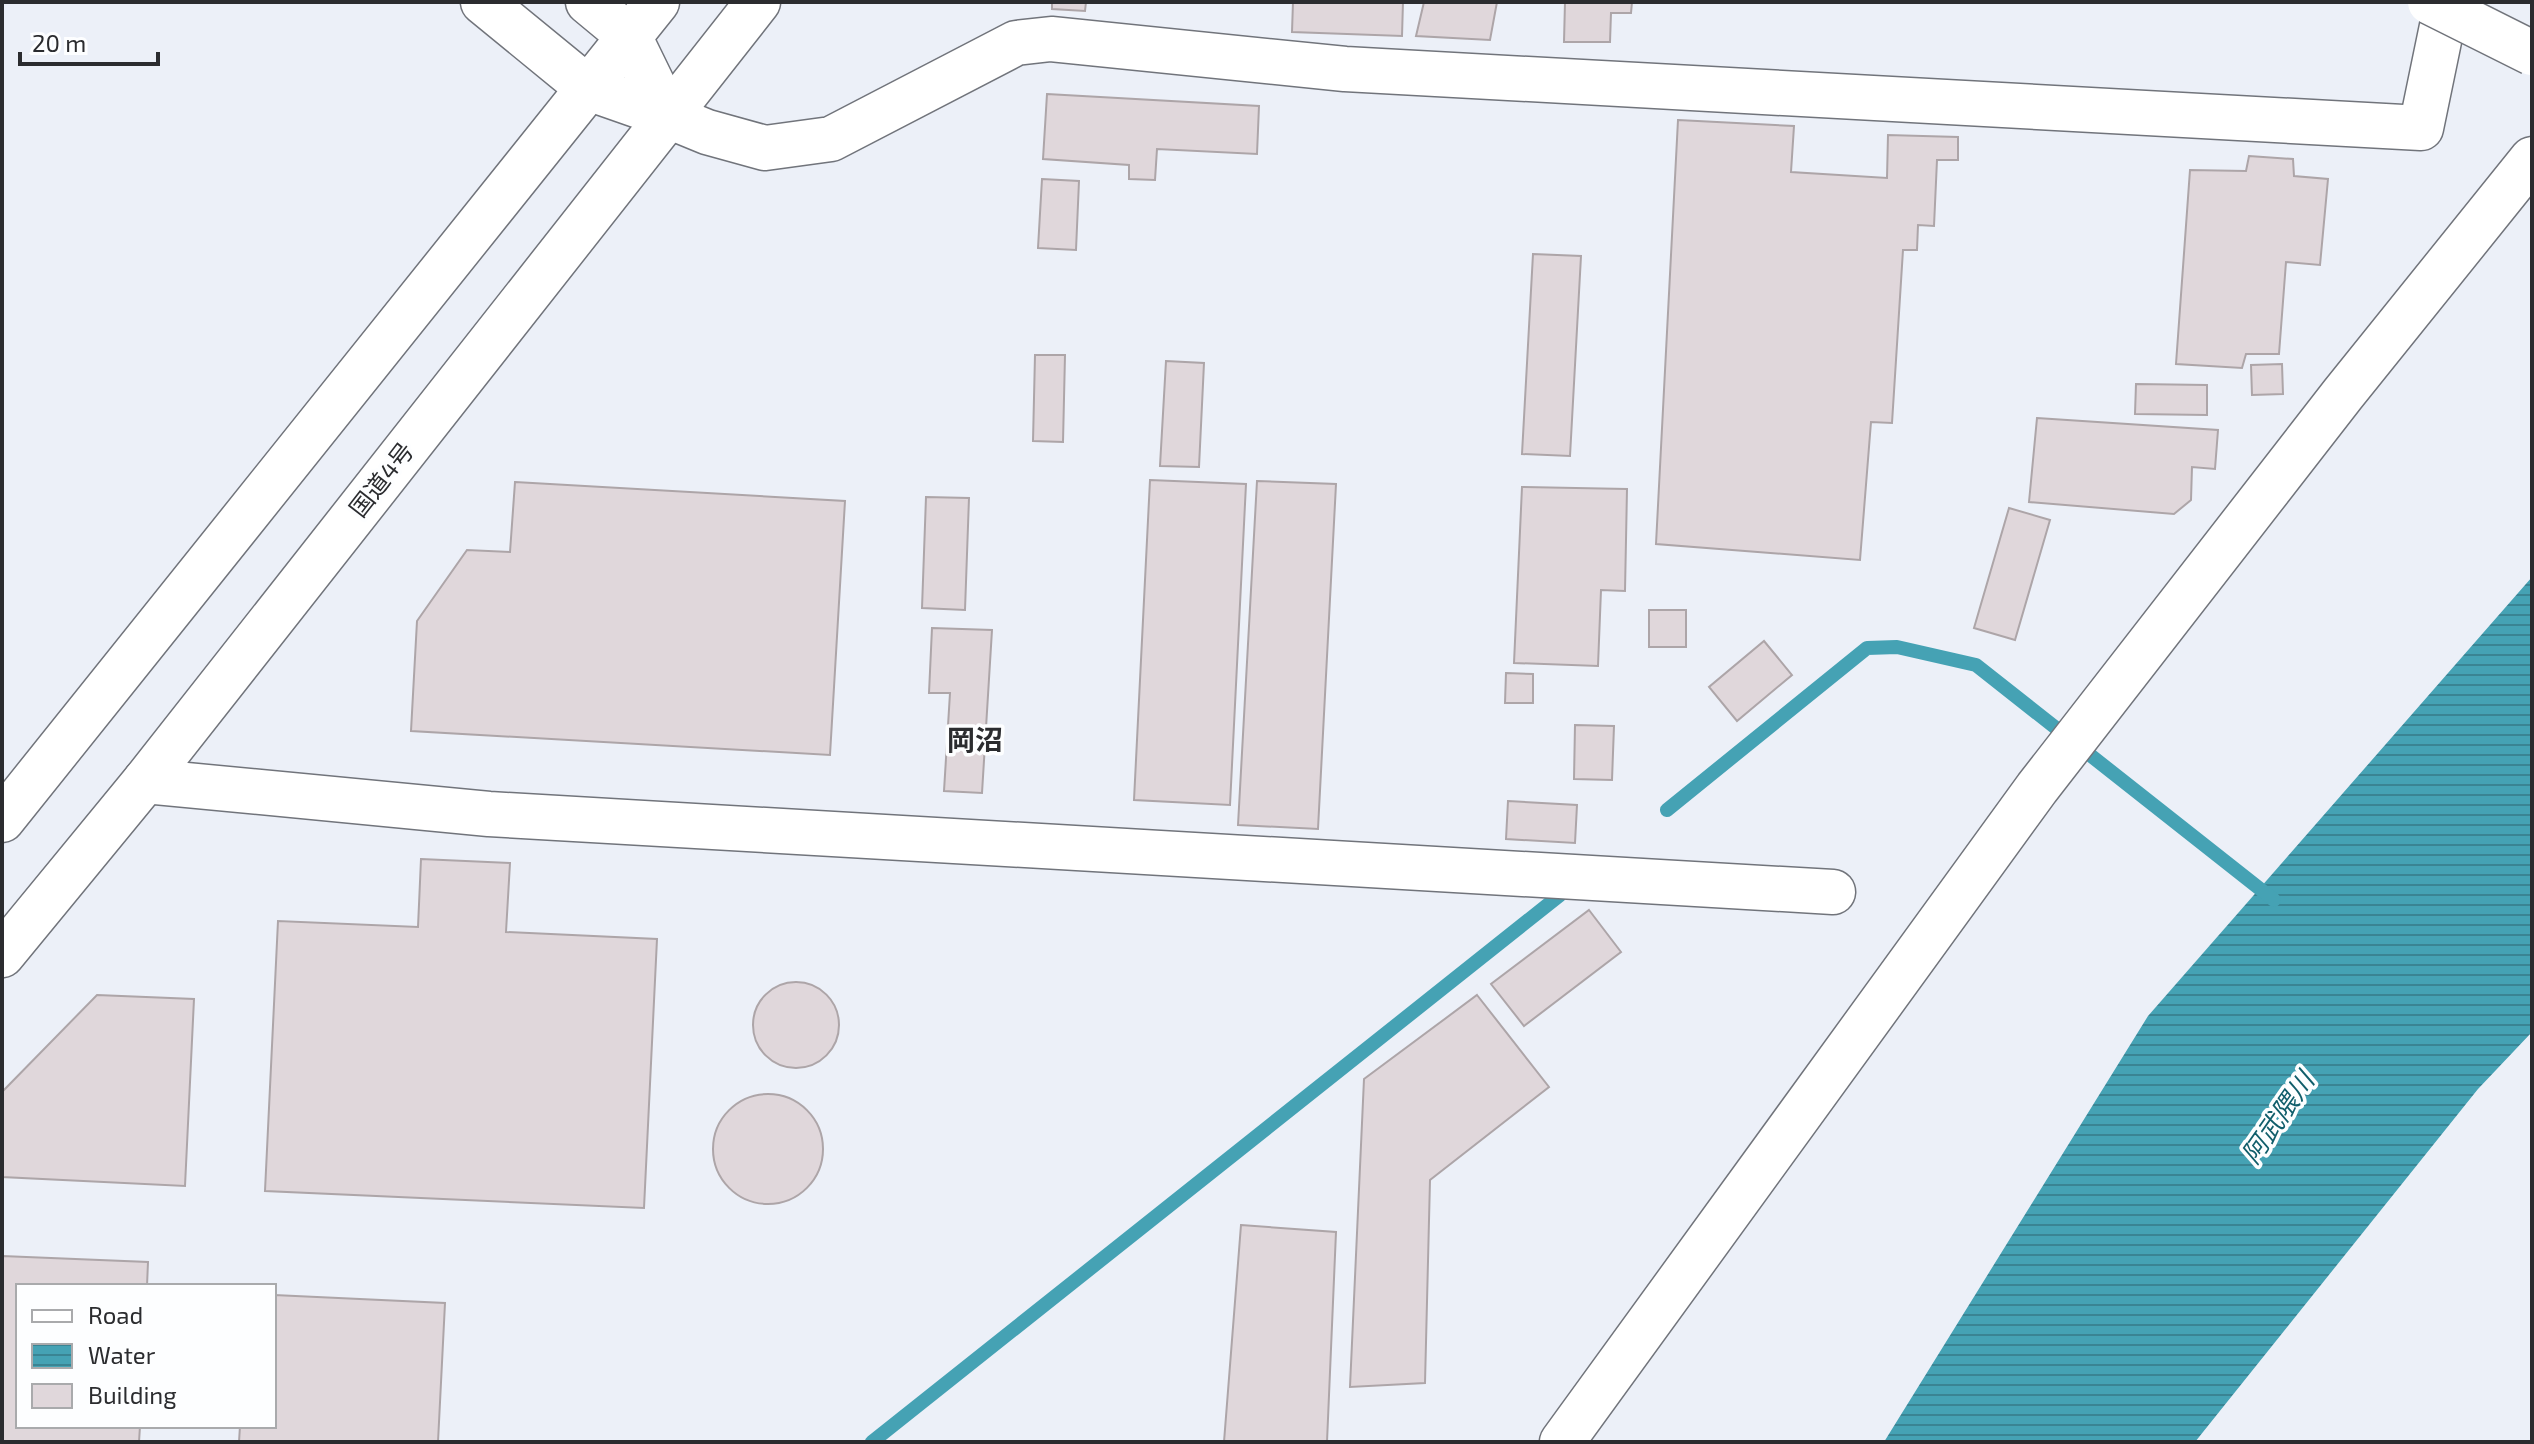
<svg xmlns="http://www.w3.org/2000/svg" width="2534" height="1444" font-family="'Exo 2','Noto Sans JP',sans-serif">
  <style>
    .water { fill: url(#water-rules) }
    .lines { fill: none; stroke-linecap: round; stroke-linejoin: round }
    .stream { stroke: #45a2b4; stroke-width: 14 }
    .building { fill: #e0d7db; stroke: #ada5a8; stroke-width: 2 }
    .minor-casing { stroke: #71747b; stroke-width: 47 }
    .trunk-casing { stroke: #71747b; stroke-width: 47 }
    .motorway-casing { stroke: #71747b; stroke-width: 47 }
    .minor { stroke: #fff; stroke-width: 44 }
    .trunk { stroke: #fff; stroke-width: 44 }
    .motorway { stroke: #fff; stroke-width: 44 }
    .motorway-bridge-casing { stroke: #71747b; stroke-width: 47; stroke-linecap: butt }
    .motorway-bridge { stroke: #fff; stroke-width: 44 }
    .labels { text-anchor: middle; stroke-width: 7; stroke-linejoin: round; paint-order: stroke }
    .street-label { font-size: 24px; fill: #2b2c2f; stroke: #fdfeff }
    .water-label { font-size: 26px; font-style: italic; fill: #115e6b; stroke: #fdfeff }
    .quarter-label { font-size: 28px; font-weight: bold; fill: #2b2c2f; stroke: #fdfeff }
  </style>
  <defs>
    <pattern id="water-rules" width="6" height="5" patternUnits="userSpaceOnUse" patternTransform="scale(2)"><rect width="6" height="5" fill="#45a2b4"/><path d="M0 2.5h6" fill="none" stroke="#3a8493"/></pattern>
  </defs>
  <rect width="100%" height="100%" fill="#ecf0f8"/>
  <path class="water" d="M2532,577V1032L2478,1089L2195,1442H1884L2148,1016Z"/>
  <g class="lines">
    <g class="stream">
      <path d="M1667,810L1867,648L1897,647L1976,665L2274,900"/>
      <path d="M872,1442L1560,895"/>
    </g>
  </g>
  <g class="building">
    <path d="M1052,2H1086L1085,11L1052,9Z"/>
    <path d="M1293,2H1403L1402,36L1292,32Z"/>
    <path d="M1424,2H1497L1490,40L1416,36Z"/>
    <path d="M1565,2H1632L1631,13H1611L1610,42H1564Z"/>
    <path d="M1047,94L1259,106L1257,154L1157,149L1155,180L1129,179V165L1043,159Z"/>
    <path d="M1678,120L1794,126L1791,172L1887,178L1888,135L1958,137V160H1937L1934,226L1918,225L1917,250H1903L1892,423L1871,422L1860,560L1656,544Z"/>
    <path d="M2249,156L2293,159L2294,176L2328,179L2320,265L2286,262L2279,354H2246L2242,368L2176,364L2190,170L2246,171Z"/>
    <path d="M1042,179L1079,181L1076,250L1038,248Z"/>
    <path d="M1533,254L1581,256L1570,456L1522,454Z"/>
    <path d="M1035,355H1065L1063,442L1033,441Z"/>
    <path d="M1166,361L1204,363L1199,467L1160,466Z"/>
    <path d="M2282,364L2283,394L2252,395L2251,365Z"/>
    <path d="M2136,384L2207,385V415L2135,414Z"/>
    <path d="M2037,418L2218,430L2215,469L2192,467L2191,500L2174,514L2029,502Z"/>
    <path d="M1150,480L1246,484L1230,805L1134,800Z"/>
    <path d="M1257,481L1336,484L1318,829L1238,825Z"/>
    <path d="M515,482L845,501L830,755L411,731L417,621L467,550L510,552Z"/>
    <path d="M1522,487L1627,489L1625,591L1601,590L1598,666L1514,663Z"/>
    <path d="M926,497L969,498L965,610L922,608Z"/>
    <path d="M2009,508L2050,520L2015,640L1974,628Z"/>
    <rect x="1649" y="610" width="37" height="37"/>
    <path d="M932,628L992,630L982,793L944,791L950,693H929Z"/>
    <path d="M1764,641L1792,675L1737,721L1709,687Z"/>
    <path d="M1506,673L1533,674V703H1505Z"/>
    <path d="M1575,725L1614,726L1612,780L1574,779Z"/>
    <path d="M1508,801L1577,805L1575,843L1506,839Z"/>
    <path d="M421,859L510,863L506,932L657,939L644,1208L265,1191L278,921L418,927Z"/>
    <path d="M1589,910L1621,952L1524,1026L1491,984Z"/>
    <circle cx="796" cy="1025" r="43"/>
    <path d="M97,995L194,999L185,1186L2,1177V1092Z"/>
    <path d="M1477,995L1549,1087L1430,1180L1425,1383L1350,1387L1364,1079Z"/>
    <circle cx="768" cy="1149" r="55"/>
    <path d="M1241,1225L1336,1232L1327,1442H1224Z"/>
    <path d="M2,1256L148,1262L147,1286H18V1426H140L139,1442H2Z"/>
    <path d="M274,1295L445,1303L438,1442H239L240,1426H274Z"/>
  </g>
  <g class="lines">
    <g class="minor-casing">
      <g id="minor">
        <path d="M668,116L707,132L765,148L831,139L1016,43L1051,39L1345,69L2421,128L2447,2"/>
        <path d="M145,781L489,814L1833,892"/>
        <path d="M1562,1442L2037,788L2343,394L2532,159"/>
      </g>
    </g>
    <g class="trunk-casing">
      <g id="trunk">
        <path d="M2,820L657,2"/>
        <path d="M2,955L145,781L758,2"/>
      </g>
    </g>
    <g class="motorway-casing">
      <g id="motorway">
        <path d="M483,2L588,88L668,116"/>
        <path d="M588,2L629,36L668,116"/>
      </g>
    </g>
    <use href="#minor" class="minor"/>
    <use href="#trunk" class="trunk"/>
    <use href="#motorway" class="motorway"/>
    <g class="motorway-bridge-casing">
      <path id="motorway-bridge" d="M2430,2L2532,53"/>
    </g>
    <use href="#motorway-bridge" class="motorway-bridge"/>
  </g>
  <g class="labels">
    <g class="street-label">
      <text transform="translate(382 480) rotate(-52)" y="8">国道4号</text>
    </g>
    <g class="water-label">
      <text transform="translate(2278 1118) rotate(-55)" y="9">阿武隈川</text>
    </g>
    <g class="quarter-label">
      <text x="975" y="750">岡沼</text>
    </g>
  </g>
  <rect width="2534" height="1444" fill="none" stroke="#2b2c2f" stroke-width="8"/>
  <rect x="16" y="1284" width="260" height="144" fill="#fdfeff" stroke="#a9aaac" stroke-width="2"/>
  <rect x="32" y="1310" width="40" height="12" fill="#ffffff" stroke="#a9aaac" stroke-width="2"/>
  <text x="88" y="1324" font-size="24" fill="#2b2c2f">Road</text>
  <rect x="32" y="1344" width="40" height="24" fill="url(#water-rules)" stroke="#a9aaac" stroke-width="2"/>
  <text x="88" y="1364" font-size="24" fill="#2b2c2f">Water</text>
  <rect x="32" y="1384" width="40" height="24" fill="#e0d7db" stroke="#a9aaac" stroke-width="2"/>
  <text x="88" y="1404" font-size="24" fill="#2b2c2f">Building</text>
  <path d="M20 52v12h138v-12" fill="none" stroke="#2b2c2f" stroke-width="4"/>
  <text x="32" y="52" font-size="24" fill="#2b2c2f" stroke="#fdfeff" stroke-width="6" paint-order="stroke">20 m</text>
</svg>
